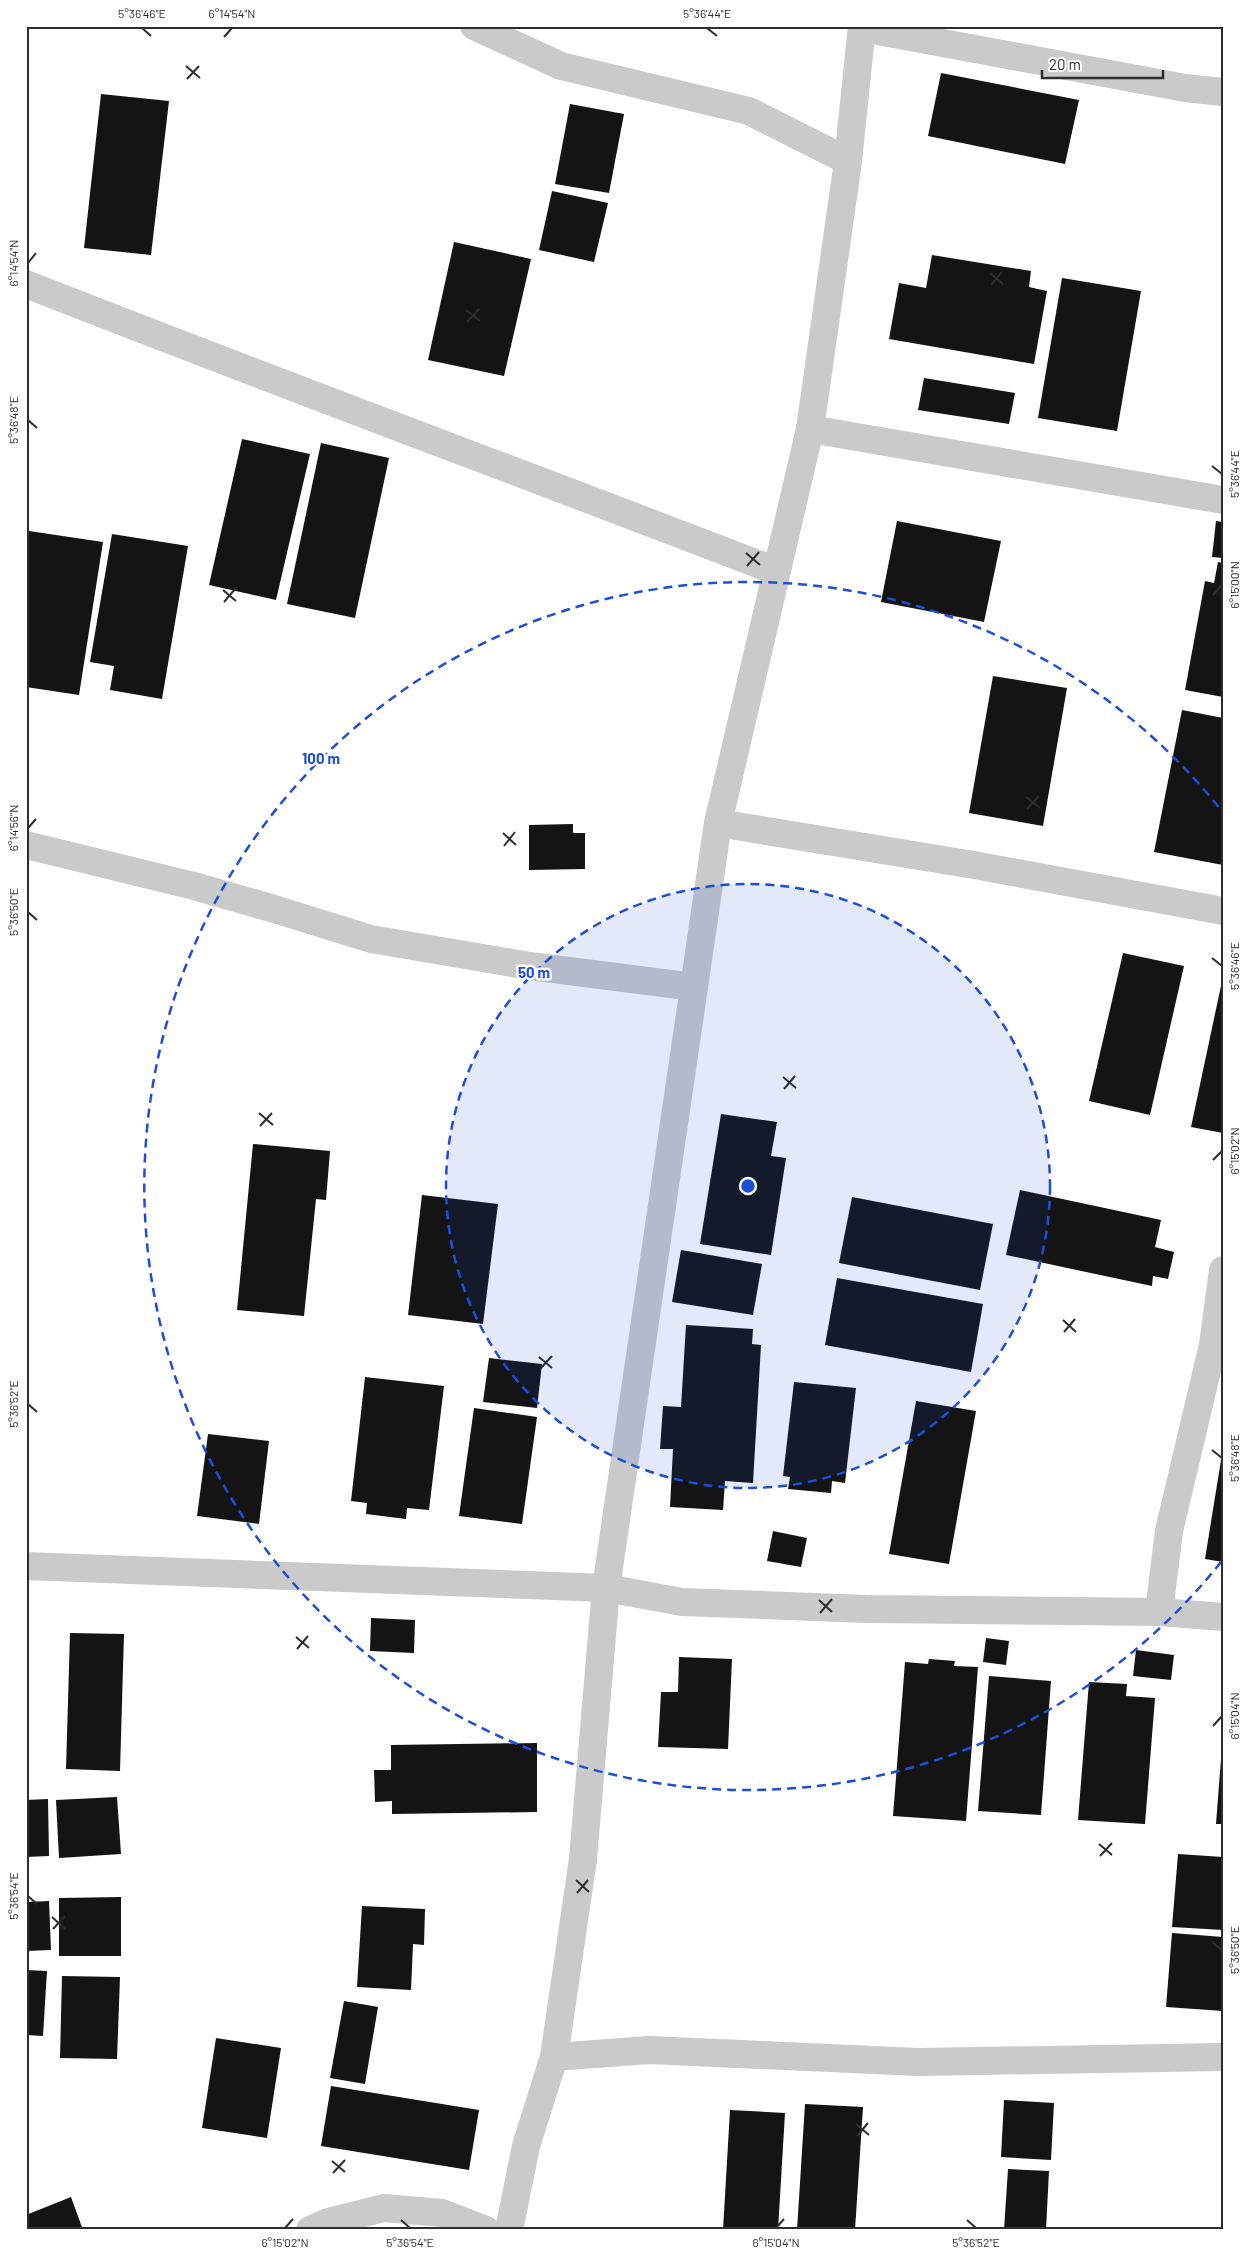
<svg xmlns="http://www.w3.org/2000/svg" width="1249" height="2256" font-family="Barlow,sans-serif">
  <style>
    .building { fill: #141414 }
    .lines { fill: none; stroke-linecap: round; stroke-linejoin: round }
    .street { stroke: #cacaca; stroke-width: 28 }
    .ticks { fill: none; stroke: #2d2d2d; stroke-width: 2 }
    .ring { fill: none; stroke: #1d4ed8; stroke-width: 2.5; stroke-dasharray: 9 6 }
    .centre { fill: #1d4ed8; stroke: #fff; stroke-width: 2.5 }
    .ring-label { font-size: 15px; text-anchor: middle; font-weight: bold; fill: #1d4ed8; stroke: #fff; stroke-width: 5; stroke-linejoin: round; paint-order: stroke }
    .neatline { fill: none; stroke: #2d2d2d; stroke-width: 2 }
    .ticks-label { font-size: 12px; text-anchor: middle; fill: #2d2d2d }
  </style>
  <rect width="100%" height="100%" fill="#fff"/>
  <g class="building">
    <path d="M941,73L1079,100L1065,164L928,136Z"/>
    <path d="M101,94L169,101L151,255L84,248Z"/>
    <path d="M570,104L624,114L609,193L555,184Z"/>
    <path d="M552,191L608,203L594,262L539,250Z"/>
    <path d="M454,242L531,259L504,376L428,360Z"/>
    <path d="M932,255L1031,271L1029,287L1047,291L1034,364L889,339L899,283L926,288Z"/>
    <path d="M1062,278L1141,291L1117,431L1038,418Z"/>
    <path d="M924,378L1015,393L1009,424L918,410Z"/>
    <path d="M242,439L310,454L276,600L209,585Z"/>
    <path d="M321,443L389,458L355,618L287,604Z"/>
    <path d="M897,521L1001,541L984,622L881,602Z"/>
    <path d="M1216,521L1223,522V558L1212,557Z"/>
    <path d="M29,531L103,542L79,695L26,687V550Z"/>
    <path d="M112,534L188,546L162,699L110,690L114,666L90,662Z"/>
    <path d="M1218,562L1223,563V697L1185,690L1205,581L1214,583Z"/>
    <path d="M993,676L1067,688L1043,826L969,813Z"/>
    <path d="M1182,710L1223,718V865L1154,852Z"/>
    <path d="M573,824V833H585V869L529,870V825Z"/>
    <path d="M1123,953L1184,966L1150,1115L1089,1101Z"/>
    <path d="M1222,981H1223V1133L1191,1127Z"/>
    <path d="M721,1114L777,1122L771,1156L786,1158L771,1255L700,1244Z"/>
    <path d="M253,1144L330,1151L326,1200L316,1199L304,1316L237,1310Z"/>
    <path d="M1020,1190L1161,1220L1155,1247L1174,1252L1168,1279L1153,1276L1152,1286L1006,1255Z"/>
    <path d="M422,1195L498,1204L483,1324L408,1315Z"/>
    <path d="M852,1197L993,1224L980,1290L839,1263Z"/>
    <path d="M681,1250L762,1264L753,1315L672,1302Z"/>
    <path d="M837,1278L983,1304L971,1372L825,1345Z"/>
    <path d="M686,1325L753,1329L752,1344L761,1345L753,1483L725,1481L723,1510L670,1507L673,1449H660L663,1406L681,1407Z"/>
    <path d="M489,1358L542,1364L537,1408L483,1402Z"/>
    <path d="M365,1377L444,1386L429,1510L407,1508L406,1519L366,1514L367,1503L351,1501Z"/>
    <path d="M794,1382L856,1388L845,1483L832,1481L831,1493L788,1489L790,1477L783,1476Z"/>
    <path d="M916,1401L976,1411L949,1564L889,1554Z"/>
    <path d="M474,1408L537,1417L522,1524L459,1516Z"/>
    <path d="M208,1434L269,1441L259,1524L197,1516Z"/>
    <path d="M1222,1454H1223V1562L1205,1559Z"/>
    <path d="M773,1531L807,1538L801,1567L767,1561Z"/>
    <path d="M371,1618L415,1620L414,1653L370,1651Z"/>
    <path d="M70,1633L124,1634L120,1771L66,1769Z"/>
    <path d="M986,1638L1009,1641L1006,1665L983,1662Z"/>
    <path d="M1136,1650L1174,1655L1171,1680L1133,1676Z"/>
    <path d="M679,1657L732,1659L728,1749L658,1747L661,1692H678Z"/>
    <path d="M929,1659L955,1661L954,1666L978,1667L966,1821L893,1816L905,1662L928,1664Z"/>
    <path d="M989,1676L1051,1681L1041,1815L978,1811Z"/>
    <path d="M1089,1682L1127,1684L1126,1696L1155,1698L1145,1824L1078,1820Z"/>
    <path d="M537,1743V1812L392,1814V1801L375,1802L374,1770H391V1745Z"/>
    <path d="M1221,1759H1223V1824H1216Z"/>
    <path d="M117,1797L121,1854L59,1858L56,1800Z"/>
    <path d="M48,1799L49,1856L26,1857V1800Z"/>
    <path d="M1178,1854L1223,1857V1930L1172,1927Z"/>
    <path d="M121,1897V1956H59V1898Z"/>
    <path d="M49,1901L51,1950L26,1951V1902Z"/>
    <path d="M362,1906L425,1909L424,1945L413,1944L411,1990L357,1987Z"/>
    <path d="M1172,1933L1223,1937V2011L1166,2007Z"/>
    <path d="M26,1970L47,1971L43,2036L26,2035Z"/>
    <path d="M62,1976L120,1977L117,2059L60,2058Z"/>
    <path d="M344,2001L378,2007L365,2084L330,2078Z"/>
    <path d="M216,2038L281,2048L267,2138L202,2128Z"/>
    <path d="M331,2086L479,2110L469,2170L321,2146Z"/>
    <path d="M1004,2100L1054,2103L1051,2160L1001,2157Z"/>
    <path d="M805,2104L863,2107L855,2230H797Z"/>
    <path d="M730,2110L785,2113L778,2230H723Z"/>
    <path d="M1008,2169L1049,2171L1046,2230H1004Z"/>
    <path d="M71,2197L83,2230H26V2215Z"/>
  </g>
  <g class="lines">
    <g class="street">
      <path d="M474,26L561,66L749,111L848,161"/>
      <path d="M862,28L1185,88L1223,92"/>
      <path d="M26,284C275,382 527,475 776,571"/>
      <path d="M810,429L1223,500"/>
      <path d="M718,823L974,865L1223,911"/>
      <path d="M26,845L194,886L271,908L371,939L530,966L694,987"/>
      <path d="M26,1566L606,1588L682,1602L867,1609L1159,1612L1223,1617"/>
      <path d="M1159,1612L1169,1531L1213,1345L1223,1270"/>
      <path d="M554,2057L649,2050L918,2062L1223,2057"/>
      <path d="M310,2230L328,2222L384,2208L442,2213L486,2230"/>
      <path d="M509,2230L526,2146L554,2057L583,1859L606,1588L718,823L810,429L848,161L862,26"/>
    </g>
  </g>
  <path class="ticks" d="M142,28L151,36M707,28L717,36M224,37L232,28M186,66L200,78M187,79L199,66M28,263L36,253M990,273L1003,284M991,285L1002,272M466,310L480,321M467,322L479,309M28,420L37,428M1212,466L1222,474M746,553L760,565M747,566L759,552M223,590L236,601M1213,595L1222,585M224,602L235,589M1026,797L1040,808M1027,809L1039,796M28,828L36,819M503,833L516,845M504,846L515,832M28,912L37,920M1212,958L1222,966M783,1077L796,1088M784,1089L795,1076M259,1113L273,1125M260,1126L272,1113M1213,1160L1222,1151M1063,1320L1076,1332M1064,1332L1075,1319M539,1357L552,1368M540,1369L552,1356M28,1404L37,1412M1212,1450L1222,1458M819,1600L832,1612M820,1613L832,1599M296,1637L309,1648M297,1649L308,1636M1213,1726L1222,1716M1099,1844L1112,1855M1100,1856L1112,1843M576,1880L589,1892M577,1893L588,1880M28,1896L37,1904M52,1917L65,1929M53,1929L65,1916M1212,1942L1222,1950M856,2124L869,2135M857,2136L868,2123M332,2161L345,2172M333,2173L345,2160M401,2220L410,2228M967,2220L976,2228M285,2228L293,2219M776,2228L784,2219"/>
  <circle cx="748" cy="1186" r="302" fill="#1d4ed8" fill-opacity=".12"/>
  <g class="ring">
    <circle cx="748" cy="1186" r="302"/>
    <path d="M1221 1562A604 604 0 1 1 1221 810"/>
  </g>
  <circle cx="748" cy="1186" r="8" class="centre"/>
  <g class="ring-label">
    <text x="321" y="764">100 m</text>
    <text x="534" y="978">50 m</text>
  </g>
  <rect width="1249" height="2256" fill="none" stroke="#ffffff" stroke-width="55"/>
  <path d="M1042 70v8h121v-8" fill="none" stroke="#2d2d2d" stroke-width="2.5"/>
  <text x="1049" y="70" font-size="15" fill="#2d2d2d" stroke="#ffffff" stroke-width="4" paint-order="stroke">20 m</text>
  <rect x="28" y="28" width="1194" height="2200" class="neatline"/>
  <g class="ticks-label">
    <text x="142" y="18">5°36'46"E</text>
    <text x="232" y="18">6°14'54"N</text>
    <text x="707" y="18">5°36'44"E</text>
    <text transform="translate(14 263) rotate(-90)" y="4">6°14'54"N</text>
    <text transform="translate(14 420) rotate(-90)" y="4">5°36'48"E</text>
    <text transform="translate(1235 474) rotate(-90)" y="4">5°36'44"E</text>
    <text transform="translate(1235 585) rotate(-90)" y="4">6°15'00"N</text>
    <text transform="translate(14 828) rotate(-90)" y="4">6°14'56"N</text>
    <text transform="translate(14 912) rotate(-90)" y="4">5°36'50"E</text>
    <text transform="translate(1235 966) rotate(-90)" y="4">5°36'46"E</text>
    <text transform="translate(1235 1151) rotate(-90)" y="4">6°15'02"N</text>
    <text transform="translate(14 1404) rotate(-90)" y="4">5°36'52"E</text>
    <text transform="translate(1235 1458) rotate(-90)" y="4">5°36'48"E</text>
    <text transform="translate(1235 1716) rotate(-90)" y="4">6°15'04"N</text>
    <text transform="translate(14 1896) rotate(-90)" y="4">5°36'54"E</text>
    <text transform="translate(1235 1950) rotate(-90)" y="4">5°36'50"E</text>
    <text x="285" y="2247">6°15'02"N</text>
    <text x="410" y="2247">5°36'54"E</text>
    <text x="776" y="2247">6°15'04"N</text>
    <text x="976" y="2247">5°36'52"E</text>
  </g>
</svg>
